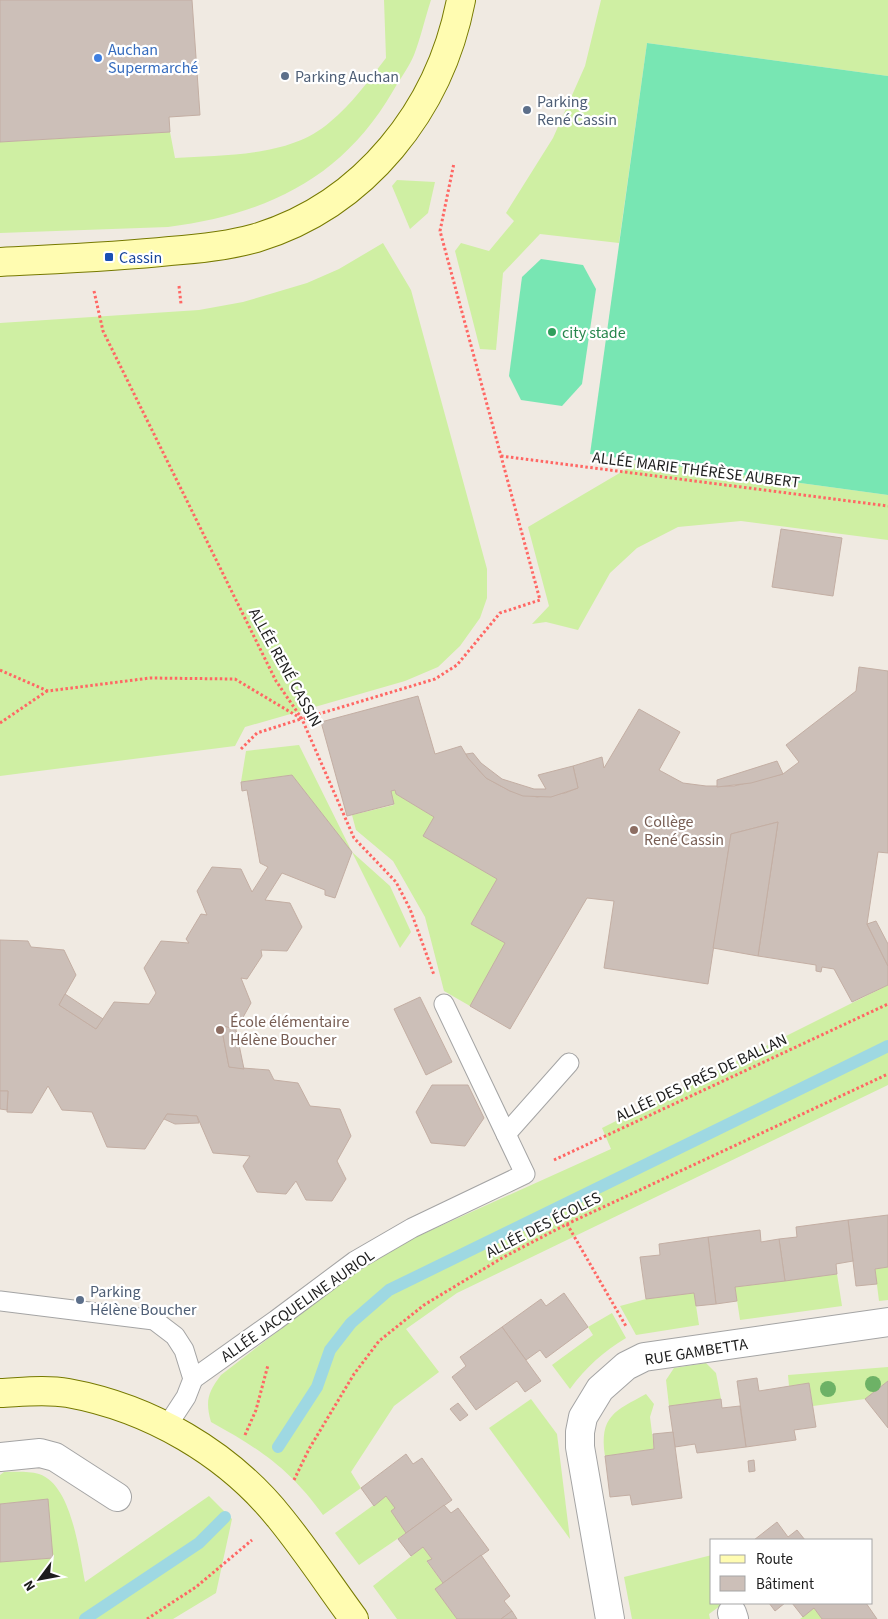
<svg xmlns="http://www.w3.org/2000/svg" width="888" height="1619" font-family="'Source Sans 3',sans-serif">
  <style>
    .grass { fill: #cfefa3 }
    .pitch { fill: #78e6b3 }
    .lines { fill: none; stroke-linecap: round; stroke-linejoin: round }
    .stream { stroke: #9ed8e2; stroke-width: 12 }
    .building { fill: #ccbfb8; stroke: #c3aea3 }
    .lane-casing { stroke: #a4a4a4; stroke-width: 21 }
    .street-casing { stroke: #a4a4a4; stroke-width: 30 }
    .secondary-casing { stroke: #767900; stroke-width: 30 }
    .path { stroke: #ff6764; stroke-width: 3; stroke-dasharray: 2.5 2.5; stroke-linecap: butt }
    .lane { stroke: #fff; stroke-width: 19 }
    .street { stroke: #fff; stroke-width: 28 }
    .secondary { stroke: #fffcb1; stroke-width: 28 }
    .tree { fill: #6db266 }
    .shop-dot { fill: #3f7fe0; stroke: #fff; stroke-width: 2 }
    .service-dot { fill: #5c6f8a; stroke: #fff; stroke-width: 2 }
    .transit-dot { fill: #1a4fb4; stroke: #fff; stroke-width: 2 }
    .leisure-dot { fill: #2e9e5b; stroke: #fff; stroke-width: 2 }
    .education-dot { fill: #8d6e63; stroke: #fff; stroke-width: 2 }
    .labels { text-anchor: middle; stroke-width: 4.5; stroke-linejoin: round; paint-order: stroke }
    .shop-label { font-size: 16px; fill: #366cbe; stroke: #fff; text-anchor: start }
    .service-label { font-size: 16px; fill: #4e5e75; stroke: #fff; text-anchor: start }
    .transit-label { font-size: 16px; fill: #164399; stroke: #fff; text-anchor: start }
    .leisure-label { font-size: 16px; fill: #27864d; stroke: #fff; text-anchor: start }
    .street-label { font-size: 16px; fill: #1d1d1d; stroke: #fff }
    .education-label { font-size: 16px; fill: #785e54; stroke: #fff; text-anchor: start }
  </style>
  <rect width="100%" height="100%" fill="#f0eae2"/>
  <g class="grass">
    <path d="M384,0H431C425,18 421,37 414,55C409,67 400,79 393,91C342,179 266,214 168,227L0,233V142L170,132L175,158C224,155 291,157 330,122C352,104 369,80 386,58Z"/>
    <path d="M601,0H888V76L647,43L619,243L540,234L503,273L496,350L480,349L455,251L461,243L489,251L514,221L506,213L553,138L585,66Z"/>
    <path d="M397,180L435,182L428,213L410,229L392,186Z"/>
    <path d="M383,243L411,290L487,569V598L480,618L460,646L438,667L405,681L245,727L235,746L0,776V323L199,310L243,302L307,283L339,269Z"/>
    <path d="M640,461L888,495V540L741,521L678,527L637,548L610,573L578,630L546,622L532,624L549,606L528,527Z"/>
    <path d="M299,745L352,852L390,886L411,932L400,948L352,852L292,775L241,782L246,751Z"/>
    <path d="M395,790L396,794L434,817L424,836L497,879L471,924L505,943L470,1006L444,991L425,917L393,861L356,830L352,815L394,805L391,791Z"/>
    <path d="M888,985V1085L457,1293L406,1329L439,1372L394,1406L351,1472L361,1488L323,1515C290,1469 260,1449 211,1422C205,1401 208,1392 221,1375L351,1275L394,1247L611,1149L602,1128Z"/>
    <path d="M888,1267V1300L879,1301L875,1269Z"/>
    <path d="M837,1274L842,1306L740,1320L735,1287Z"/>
    <path d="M694,1293L699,1325L636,1335L620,1306L646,1299Z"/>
    <path d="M612,1313L626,1338C603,1352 586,1367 570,1389L552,1365L593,1335L588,1327Z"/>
    <path d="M706,1363L716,1373L721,1399L669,1406L666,1380L674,1368Z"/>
    <path d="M888,1367V1381L865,1399L813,1406L809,1384L789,1386L788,1375Z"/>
    <path d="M646,1394L654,1404L650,1417L654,1449L605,1456C599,1416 615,1411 646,1394Z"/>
    <path d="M531,1399L557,1434L570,1539L489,1428Z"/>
    <path d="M4,1472C15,1472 28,1471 39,1474C72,1485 79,1552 85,1582L209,1496L232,1519L216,1593L173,1619H0V1562L52,1558L48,1499L0,1504V1475Z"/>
    <path d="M386,1496L395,1508L391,1511L406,1533L359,1565L335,1533Z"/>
    <path d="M423,1547L432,1559L427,1562L443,1583L435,1589L457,1619H397L373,1586Z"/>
    <path d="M712,1555V1603H724L709,1614L710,1619H632L624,1577Z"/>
    <path d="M814,1608L822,1619H800Z"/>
  </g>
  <g class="pitch">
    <path d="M647,43L888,76V495L590,454Z"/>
    <path d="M541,259L583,265L596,289L582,384L562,406L521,400L509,376L522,277Z"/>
  </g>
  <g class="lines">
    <g class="stream">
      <path d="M278,1447L317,1387L330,1350L351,1323L389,1290L888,1046"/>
      <path d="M85,1619L199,1543L225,1517"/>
    </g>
  </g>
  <g class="building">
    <path d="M0,0H192L200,115L169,117L170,132L0,142Z"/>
    <path d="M781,529L842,538L833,596L772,587Z"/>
    <path d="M859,667L888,671V853L878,852L867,924L888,966V985L852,1002L834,969L822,967L821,972L816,971V965L758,956L778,822L731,834L708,984L604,968L614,901L587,898L510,1029L470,1006L505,943L471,924L497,879L423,836L434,817L396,794L395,790L391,791L394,804L347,816L321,722L418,696L435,754L461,746L468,758L486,778L510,791L537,797L565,793L578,788L573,766L602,757L604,768L639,709L680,732L659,770L683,783L706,786H734L783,774L799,762L786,745L856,691Z"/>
    <path d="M473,753L481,763L502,779L534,789H546L538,775L573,766L578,788L551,797L523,796L510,791L486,778L468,758L466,754Z"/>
    <path d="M777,761L783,774L751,783L717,787V780Z"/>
    <path d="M292,775L352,852L335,898L325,895V890L282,873L265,900L290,903L302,927L287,951L261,950L262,956L247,979L241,978L251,1003L236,1030L221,1025L229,1067L269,1070L274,1080L298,1083L310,1106L340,1109L351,1136L337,1161L346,1179L332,1201L306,1200L296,1181L286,1194L257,1192L243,1166L250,1156L213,1153L197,1116L167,1114L145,1149L107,1147L92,1112L62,1110L48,1086L32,1113L7,1112L8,1091H0V940L28,941L31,947L64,950L76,975L59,1005L96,1029L114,1002L149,1004L156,993L144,968L161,941L189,943L186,939L201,914L207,915L197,891L212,867L241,869L252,892L268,867L260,863L247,790L242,791L241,782Z"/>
    <path d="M778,822L758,956L713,948L731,834Z"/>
    <path d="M876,921L888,944V966L867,924Z"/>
    <path d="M65,994L103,1019L96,1029L59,1005Z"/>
    <path d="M420,997L452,1062L426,1075L394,1009Z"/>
    <path d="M221,1025L236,1030L244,1069L229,1067Z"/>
    <path d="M432,1085H468L484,1118L465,1146L431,1143L416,1112Z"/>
    <path d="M0,1091H8L7,1110L0,1109Z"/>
    <path d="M167,1114L197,1116L199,1123L175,1124L164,1119Z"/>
    <path d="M888,1215V1267L875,1269L877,1284L856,1286L848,1220Z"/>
    <path d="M848,1220L853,1261L836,1264L837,1274L785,1281L779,1239L797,1237L796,1227Z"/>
    <path d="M760,1230L761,1242L779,1239L785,1281L735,1287L737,1301L716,1304L708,1237Z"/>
    <path d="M708,1237L716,1304L696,1306L694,1293L646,1299L640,1257L660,1255L659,1244Z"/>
    <path d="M564,1293L588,1327L546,1358L540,1350L526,1360L502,1327L541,1299L546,1306Z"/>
    <path d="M502,1327L541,1381L525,1392L517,1381L476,1410L452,1377L466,1366L460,1357Z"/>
    <path d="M757,1378L759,1391L809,1383L816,1427L794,1430L796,1440L746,1447L737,1381Z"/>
    <path d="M888,1381V1428L865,1399Z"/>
    <path d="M721,1399L722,1408L740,1406L746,1447L697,1453L695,1444L675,1447L669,1406Z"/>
    <path d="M458,1403L468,1415L460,1421L450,1409Z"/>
    <path d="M673,1432L682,1498L632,1505L630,1495L610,1497L605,1456L654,1449L653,1434Z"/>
    <path d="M406,1454L413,1464L422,1458L452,1500L406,1533L391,1511L395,1508L386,1496L374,1506L361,1488Z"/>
    <path d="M754,1460L755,1471L749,1472L748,1461Z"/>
    <path d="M48,1499L53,1558L0,1562V1504Z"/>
    <path d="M444,1505L451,1513L458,1508L489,1550L443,1583L427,1561L432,1559L423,1547L411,1556L398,1539Z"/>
    <path d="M777,1522L788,1537L797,1530L805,1540H754Z"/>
    <path d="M481,1555L510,1596L504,1601L512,1611L501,1619H457L435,1589Z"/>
    <path d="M769,1603H785L775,1611Z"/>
    <path d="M792,1603H866L877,1619H822L814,1608L803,1617Z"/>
    <path d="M512,1611L517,1619H501Z"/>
  </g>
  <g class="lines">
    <g class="lane-casing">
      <g id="lane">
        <path d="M506,1134L569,1063"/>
        <path d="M0,1301L154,1320L175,1336L184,1350L193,1379L186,1397L167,1426"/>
        <path d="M193,1379L276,1320L355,1261L412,1228L525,1174L444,1004"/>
      </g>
    </g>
    <g class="street-casing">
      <g id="street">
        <path d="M0,1457L40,1453L55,1457L117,1497"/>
        <path d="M732,1613L734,1619"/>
        <path d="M610,1619L580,1447V1432L583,1417L600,1389L626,1366L644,1357L888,1322"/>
      </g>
    </g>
    <g class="secondary-casing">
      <g id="secondary">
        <path d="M0,262C57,259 114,257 170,251C199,249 228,246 256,238C365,205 440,109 461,0"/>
        <path d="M0,1393C22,1392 46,1389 68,1393C150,1408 228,1453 280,1518C306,1550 329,1585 354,1619"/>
      </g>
    </g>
    <g class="path">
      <path d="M179,286L181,304"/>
      <path d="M94,291L103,331L276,681L302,719L354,838L396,882L410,909L434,975"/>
      <path d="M501,456L888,506"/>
      <path d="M0,670L48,691L150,678L235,679L302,719L435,679L457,665L500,613L540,600L440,231L454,163"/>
      <path d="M0,723L47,691"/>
      <path d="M241,749L257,733L301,719"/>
      <path d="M554,1160L888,1004"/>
      <path d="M567,1224L627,1328"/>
      <path d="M245,1435L256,1410L268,1365"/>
      <path d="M294,1480L309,1449L354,1374L379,1341L424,1305L502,1258L567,1224L888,1074"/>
      <path d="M147,1619L196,1587L252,1540"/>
    </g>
    <use href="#lane" class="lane"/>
    <use href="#street" class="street"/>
    <use href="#secondary" class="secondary"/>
  </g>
  <g class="tree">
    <circle cx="873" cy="1384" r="8"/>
    <circle cx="828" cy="1389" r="8"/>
  </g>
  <circle class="shop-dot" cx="98" cy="58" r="5"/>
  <g class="service-dot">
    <circle cx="285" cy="76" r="5"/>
    <circle cx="527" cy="110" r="5"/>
    <circle cx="80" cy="1300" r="5"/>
  </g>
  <rect class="transit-dot" x="104" y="252" width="10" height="10" rx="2.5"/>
  <circle class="leisure-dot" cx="552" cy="332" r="5"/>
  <g class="education-dot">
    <circle cx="634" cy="830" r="5"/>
    <circle cx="220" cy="1030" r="5"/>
  </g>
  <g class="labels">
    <g class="shop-label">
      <text x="108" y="55">Auchan<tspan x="108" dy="18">Supermarché</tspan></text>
    </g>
    <g class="service-label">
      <text x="295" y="82">Parking Auchan</text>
      <text x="537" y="107">Parking<tspan x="537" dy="18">René Cassin</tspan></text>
      <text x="90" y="1297">Parking<tspan x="90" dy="18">Hélène Boucher</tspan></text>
    </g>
    <g class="transit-label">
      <text x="119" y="263">Cassin</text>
    </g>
    <g class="leisure-label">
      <text x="562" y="338">city stade</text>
    </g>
    <g class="street-label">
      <text transform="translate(696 469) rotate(7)" y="6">ALLÉE MARIE THÉRÈSE AUBERT</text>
      <text transform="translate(286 667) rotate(61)" y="6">ALLÉE RENÉ CASSIN</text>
      <text transform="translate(701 1077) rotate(-25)" y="6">ALLÉE DES PRÉS DE BALLAN</text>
      <text transform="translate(543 1224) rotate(-27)" y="6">ALLÉE DES ÉCOLES</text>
      <text transform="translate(297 1305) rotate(-35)" y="6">ALLÉE JACQUELINE AURIOL</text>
      <text transform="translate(696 1351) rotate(-9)" y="6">RUE GAMBETTA</text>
    </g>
    <g class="education-label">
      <text x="644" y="827">Collège<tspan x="644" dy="18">René Cassin</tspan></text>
      <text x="230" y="1027">École élémentaire<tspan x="230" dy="18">Hélène Boucher</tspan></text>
    </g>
  </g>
  <rect x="710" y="1539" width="162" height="65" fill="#ffffff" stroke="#a5a5a5"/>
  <rect x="720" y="1555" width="25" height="8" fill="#fffcb1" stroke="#a5a5a5"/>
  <text x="756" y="1564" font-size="15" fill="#1d1d1d">Route</text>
  <rect x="720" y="1576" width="25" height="15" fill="#ccbfb8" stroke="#a5a5a5"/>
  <text x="756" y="1589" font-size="15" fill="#1d1d1d">Bâtiment</text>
  <g transform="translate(40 1579) rotate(238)" stroke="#ffffff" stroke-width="4" paint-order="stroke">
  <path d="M0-4L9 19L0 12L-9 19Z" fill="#1d1d1d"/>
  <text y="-8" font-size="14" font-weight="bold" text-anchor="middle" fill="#1d1d1d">N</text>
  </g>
</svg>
